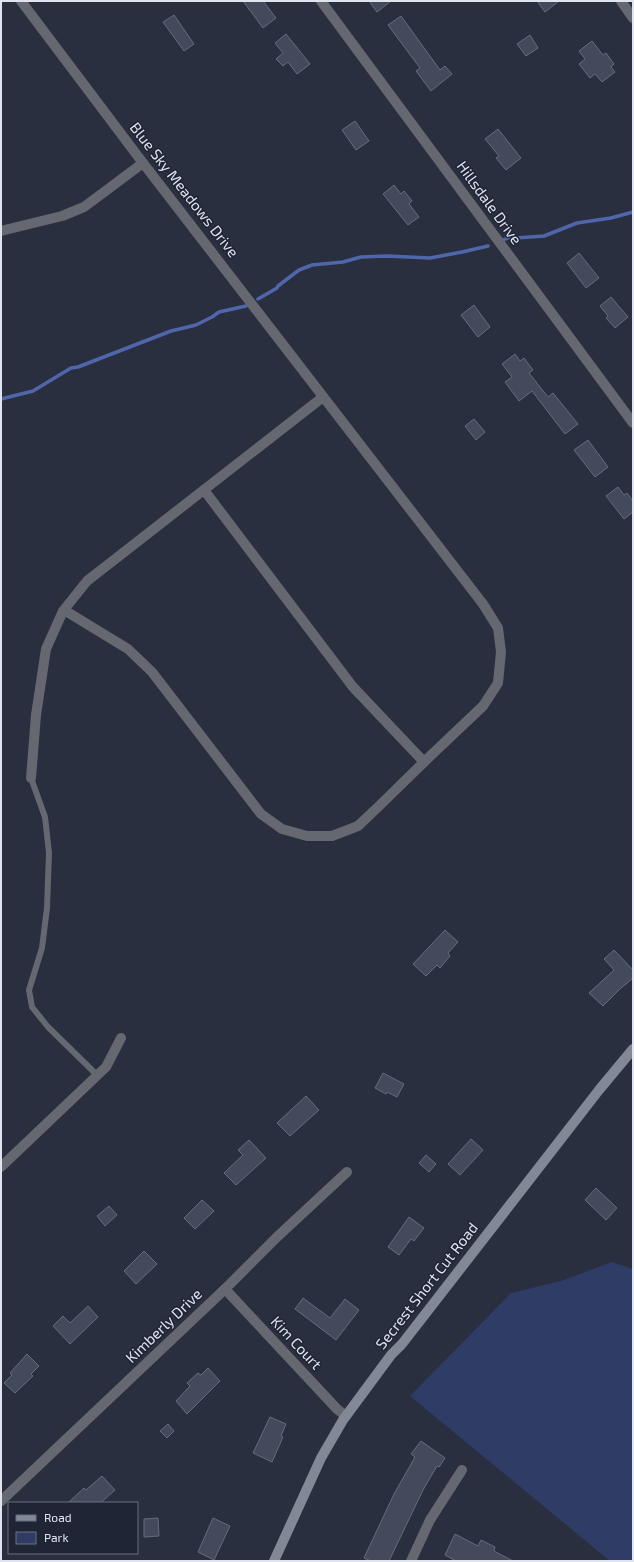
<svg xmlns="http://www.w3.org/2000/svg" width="634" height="1562" font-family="'Exo 2',sans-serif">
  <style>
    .green { fill: #2e3c66 }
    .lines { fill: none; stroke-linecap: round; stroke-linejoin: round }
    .stream { stroke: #5066ab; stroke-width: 3.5 }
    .building { fill: #434a5c; stroke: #646c7e }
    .service { stroke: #656870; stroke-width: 6 }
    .minor { stroke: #656870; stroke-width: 10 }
    .secondary { stroke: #828895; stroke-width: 10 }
    .labels { text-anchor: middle; stroke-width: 3; stroke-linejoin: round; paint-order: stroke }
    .street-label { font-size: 15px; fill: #e0e4ef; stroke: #1f2535 }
  </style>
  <rect width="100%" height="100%" fill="#292f3f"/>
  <path class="green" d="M612,1262L633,1269V1561H610L410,1396L511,1293L561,1281Z"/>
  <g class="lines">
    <g class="stream">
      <path d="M503,240L513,236L516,238L544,236L577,223L611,218L633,212"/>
      <path d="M258,299L277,288L278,286L299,270L312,265L343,262L361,257L387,256L430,258L462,252L488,246"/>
      <path d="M1,399L33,391L71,368L78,367L171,331L196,325L212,317L219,312L246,306"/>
    </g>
  </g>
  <g class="building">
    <path d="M243,1H263L276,18L263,28Z"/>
    <path d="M369,1H391L377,12Z"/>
    <path d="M537,1H559L545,12Z"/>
    <path d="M174,15L194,44L184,51L163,22Z"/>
    <path d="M401,16L440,70L445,66L452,74L431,91L416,71L420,68L388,25Z"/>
    <path d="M286,34L310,64L297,74L288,62L283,66L276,59L283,53L275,43Z"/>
    <path d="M530,35L538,48L526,56L517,44Z"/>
    <path d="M592,41L603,55L606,53L614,64L611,67L615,72L602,82L595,74L590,78L579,64L585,59L579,51Z"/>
    <path d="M355,121L369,141L356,150L342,130Z"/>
    <path d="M498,129L521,158L506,170L496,158L499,156L485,139Z"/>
    <path d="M394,185L401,194L404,191L412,201L409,204L419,217L408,225L383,194Z"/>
    <path d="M579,253L599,278L586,288L567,263Z"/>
    <path d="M611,297L628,317L615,328L606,318L608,316L600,306Z"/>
    <path d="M474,305L490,327L478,337L461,315Z"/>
    <path d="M515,354L520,361L524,358L533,370L529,373L548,397L553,393L578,424L565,434L532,391L519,401L505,382L512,377L502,364Z"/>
    <path d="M474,419L485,432L476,440L465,426Z"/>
    <path d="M588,440L608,467L595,477L574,450Z"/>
    <path d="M618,487L624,495L627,493L633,501V512L624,519L606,496Z"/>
    <path d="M445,930L458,942L448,953L450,956L440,968L437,965L426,976L413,964Z"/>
    <path d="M614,950L633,970V978L620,989L603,1006L589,993L614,970L604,959Z"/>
    <path d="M383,1073L404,1084L397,1097L387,1092L386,1094L375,1088Z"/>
    <path d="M306,1096L319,1110L290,1136L277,1123Z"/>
    <path d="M471,1139L483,1150L460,1175L448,1164Z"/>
    <path d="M249,1140L266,1158L236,1185L224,1173L243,1155L238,1150Z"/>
    <path d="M426,1155L436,1164L429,1172L419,1163Z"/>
    <path d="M596,1188L617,1208L606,1220L585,1200Z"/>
    <path d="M202,1200L214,1211L195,1229L184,1218Z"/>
    <path d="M109,1206L117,1215L105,1226L97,1216Z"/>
    <path d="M409,1217L424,1228L414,1241L411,1239L399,1255L388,1247Z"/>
    <path d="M144,1251L157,1264L136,1284L124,1271Z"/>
    <path d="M303,1298L330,1318L345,1299L359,1310L336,1340L295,1309Z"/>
    <path d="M88,1306L98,1317L70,1344L53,1326L63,1316L70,1323Z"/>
    <path d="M27,1354L39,1366L31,1374L33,1376L15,1393L4,1383L12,1375L10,1373Z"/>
    <path d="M208,1368L220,1381L187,1414L176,1401L190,1386L187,1383L198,1373L201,1375Z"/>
    <path d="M270,1417L286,1424L281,1436L283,1437L272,1462L253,1453Z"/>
    <path d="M168,1424L174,1431L167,1438L160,1431Z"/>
    <path d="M421,1441L445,1458L439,1467L437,1466L423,1490L389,1561H371L364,1558L394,1494L415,1457L411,1454Z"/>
    <path d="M102,1476L115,1490L106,1498L100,1503H68L84,1488L86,1490Z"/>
    <path d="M158,1518L159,1536L144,1537V1519Z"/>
    <path d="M213,1518L230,1526L214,1560L198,1552Z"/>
    <path d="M455,1534L478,1546L481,1540L495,1547L494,1551L513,1561H456L445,1555Z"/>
  </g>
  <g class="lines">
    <path class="service" d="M31,778L45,817L49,853L47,908L42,948L29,990L32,1007L48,1027L97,1075"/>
    <g class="minor">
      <path d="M21,1L143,163L483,604L498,628L501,652L498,683L483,706L424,762L377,808L358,826L332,836H307L282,829L261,814L152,672L128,649L64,610"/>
      <path d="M321,1L633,423"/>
      <path d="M621,1L633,18"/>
      <path d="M1,231L62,216L84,207L143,163"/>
      <path d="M204,490L353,687L424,762"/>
      <path d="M31,778L36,715L46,649L63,611L87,581L323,397"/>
      <path d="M1,1167L106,1067L121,1038"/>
      <path d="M225,1289L337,1409L346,1416"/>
      <path d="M1,1501L225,1289L277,1237L347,1172"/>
      <path d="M411,1561L430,1520L462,1470"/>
    </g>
    <path class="secondary" d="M274,1561L321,1458L343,1420L391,1355L402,1344L599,1090L633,1049"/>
  </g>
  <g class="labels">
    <g class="street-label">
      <text transform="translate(184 190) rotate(52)" y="5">Blue Sky Meadows Drive</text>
      <text transform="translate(489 203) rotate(54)" y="5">Hillsdale Drive</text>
      <text transform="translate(427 1286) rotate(-52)" y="5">Secrest Short Cut Road</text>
      <text transform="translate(164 1326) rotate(-44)" y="5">Kimberly Drive</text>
      <text transform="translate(296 1343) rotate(47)" y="5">Kim Court</text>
    </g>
  </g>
  <rect width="634" height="1562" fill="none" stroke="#e0e4ef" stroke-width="4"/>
  <rect x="8" y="1502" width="130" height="52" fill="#1f2535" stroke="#6c717f"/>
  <rect x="16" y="1515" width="20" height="6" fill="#828895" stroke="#6c717f"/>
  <text x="44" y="1522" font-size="12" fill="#e0e4ef">Road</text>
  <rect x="16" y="1532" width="20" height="12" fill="#2e3c66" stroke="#6c717f"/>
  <text x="44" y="1542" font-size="12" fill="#e0e4ef">Park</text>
</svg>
